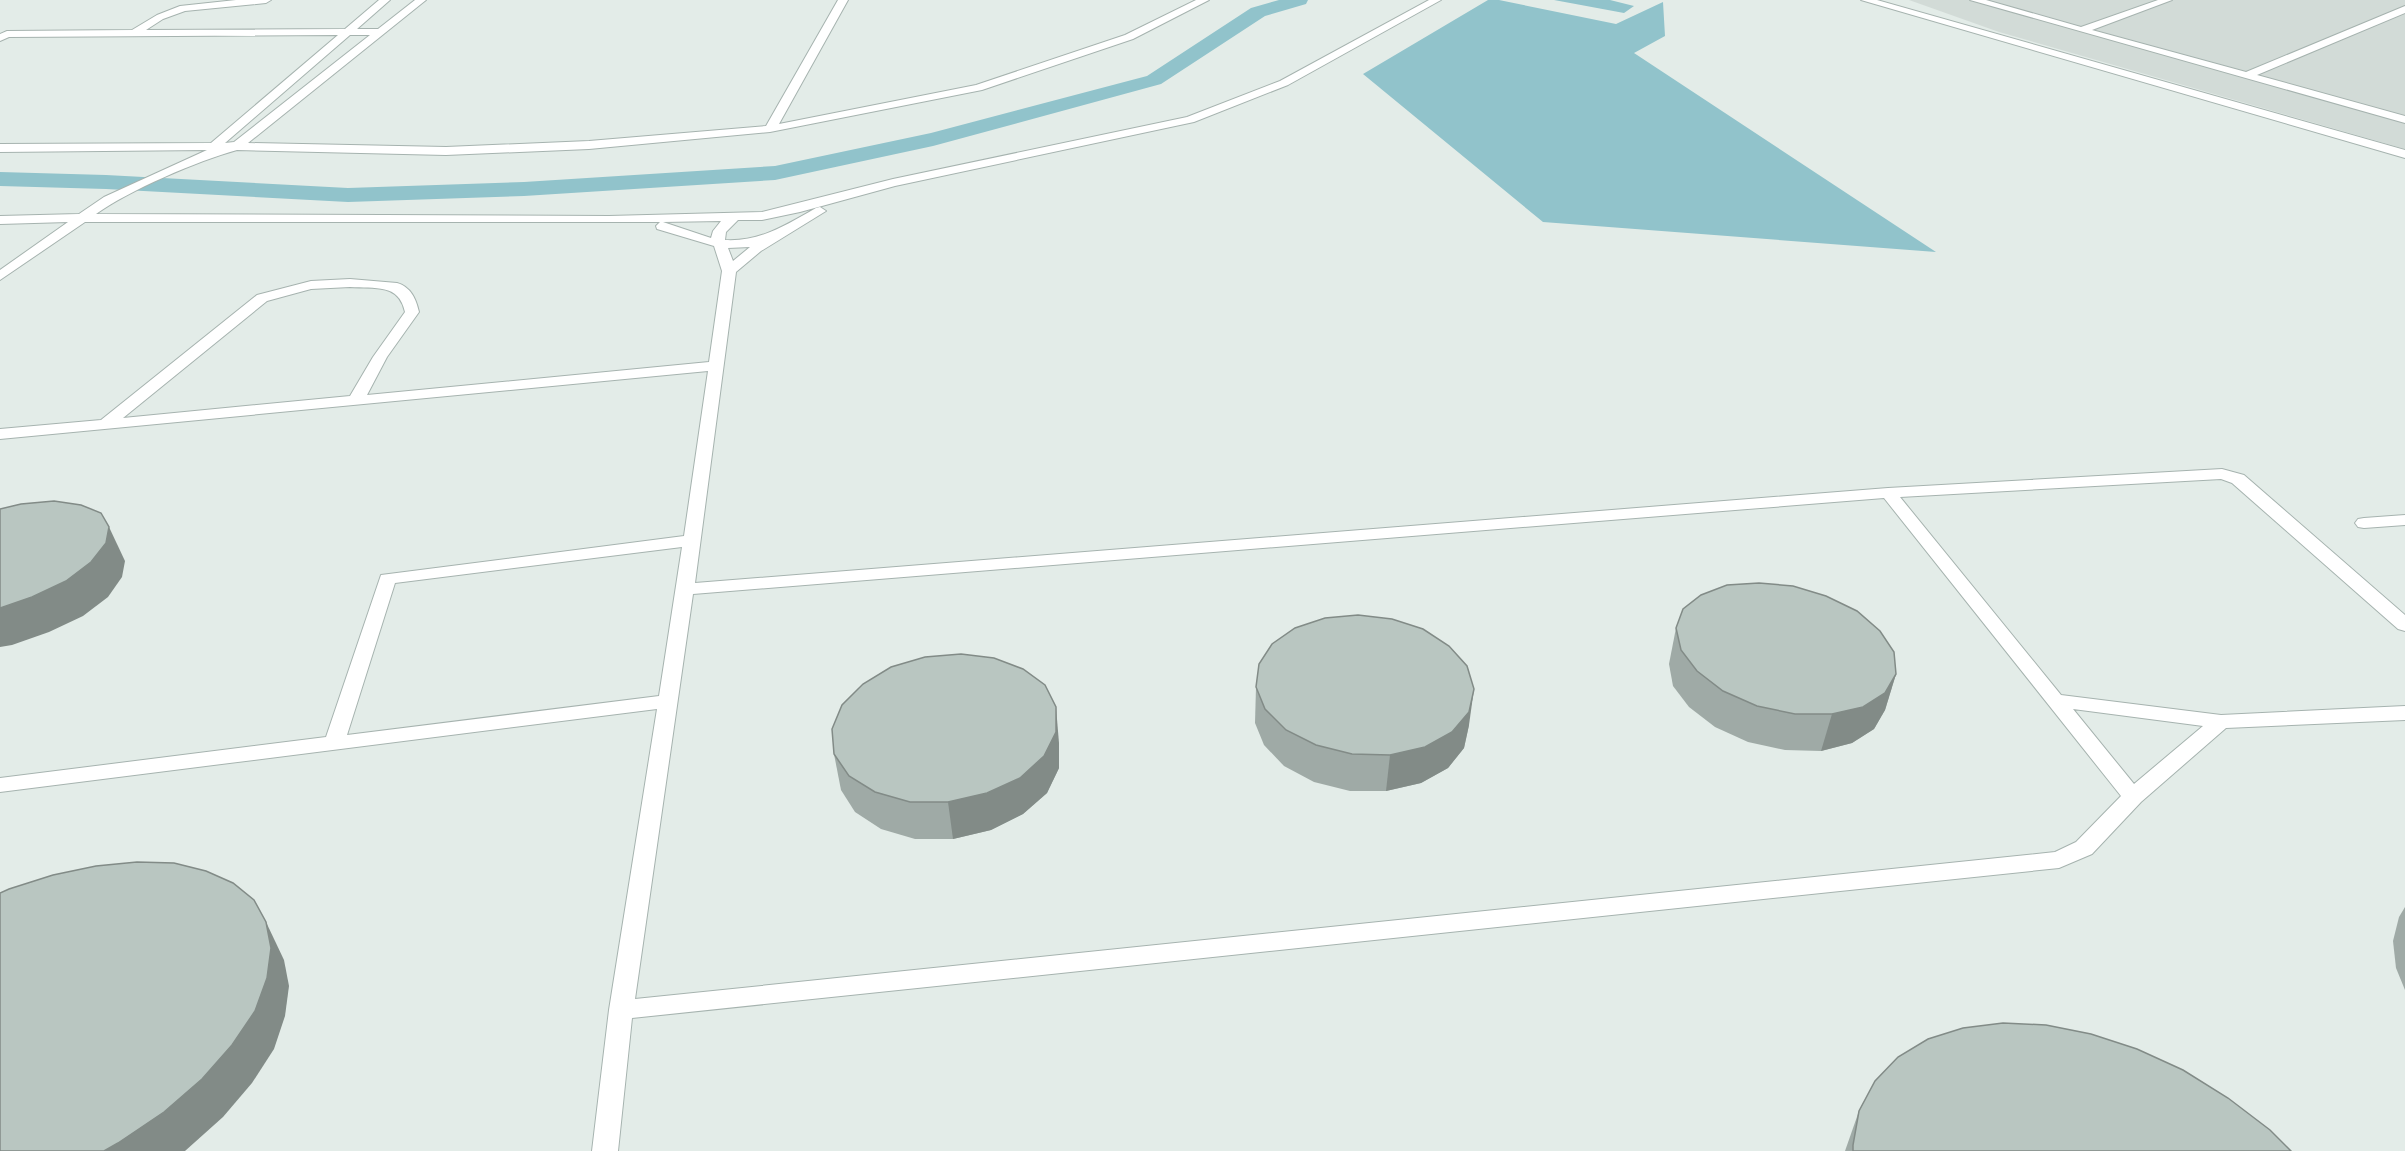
<svg xmlns="http://www.w3.org/2000/svg" width="2405" height="1151" font-family="'PT Sans Narrow',sans-serif">
  <style>
    .built { fill: #d2dbd7 }
    .water { fill: #91c3cb }
    .lines { fill: none; stroke-linecap: round; stroke-linejoin: round }
    .canal { fill: #91c3cb; fill-rule: evenodd }
    .minor-casing { stroke: #a6b3af; stroke-width: 2 }
    .minor { fill: #fff; fill-rule: evenodd }
    .wall { fill: #9faaa6 }
    .shaded-wall { fill: #828b87 }
    .building { fill: #b9c6c1; stroke: #828b87; stroke-width: 1.5 }
  </style>
  <rect width="100%" height="100%" fill="#e3ece8"/>
  <path class="built" d="M1909,0H2405V149L1999,32Z"/>
  <g class="water">
    <path d="M1488,0H1499L1616,24L1663,2L1665,36L1634,53L1936,252L1543,222L1363,74Z"/>
    <path d="M1554,0H1610L1634,6L1624,13Z"/>
  </g>
  <g class="lines">
    <path class="canal" d="M1279,0H1308L1306,4L1265,16L1161,84L933,146L775,180L524,196L348,202L106,189L0,186V172L106,175L348,188L524,182L775,166L931,133L1147,76L1251,8Z"/>
    <g class="minor-casing">
      <g id="minor">
        <path d="M236,0H271L266,3L185,11L163,19L146,30L345,29L379,0H390L357,29H378L415,0H426L248,143L446,147L589,141L766,126L838,0H848L779,124L976,85L1125,35L1196,0H1209L1133,39L982,90L770,132L589,149L446,155L237,150C197,161 130,190 96,214L609,216L762,212L893,179L1187,117L1280,81L1429,0H1441L1288,85L1194,122L895,186L800,212L762,220H738L726,232L725,240C760,242 786,225 816,208L820,207L826,211L761,251L736,272L695,583L1888,488L2222,469L2244,475L2405,615V631L2398,629L2232,483L2221,479L1900,497L2061,695L2221,715L2405,706V720L2226,728L2141,802L2092,854L2059,868L632,1018L618,1151H592L609,1010L657,709L0,792V778L326,737L381,575L684,536L708,371L0,439V429L101,420L257,295L311,281L350,279L397,283C411,287 416,299 419,312L387,357L367,395L709,362L722,271L714,246L657,229L656,226L660,222H85L0,280V270L68,222L0,224V216L79,214L104,197L207,150L0,152V144L211,143L338,35L9,37L0,41V34L7,31L132,30L157,15L180,6ZM350,35H370L234,142L225,143ZM721,221L713,231L711,238L663,222ZM750,247L733,261L728,248ZM350,287C375,289 399,283 405,312L373,357L350,396L123,418L267,301L311,289ZM1884,498L2121,796L2076,842L2055,852L635,999L693,594ZM682,547L659,696L347,735L395,583ZM2073,709L2203,726L2134,784Z"/>
        <path d="M1861,0H1877L2405,150V158Z"/>
        <path d="M1970,0H1986L2081,27L2158,0H2172L2092,30L2246,72L2405,6V13L2257,75L2405,116V123Z"/>
        <path d="M2405,515V525L2364,528L2358,527L2355,523L2358,519L2364,518Z"/>
      </g>
    </g>
    <use href="#minor" class="minor"/>
  </g>
  <g class="wall">
    <path d="M1676,628L1896,674L1885,710L1874,729L1852,743L1821,751L1785,750L1748,742L1715,727L1689,707L1673,686L1669,664Z"/>
    <path d="M1256,687L1469,725L1464,748L1448,768L1421,783L1386,791H1350L1314,782L1284,766L1264,745L1255,723Z"/>
    <path d="M1059,743V768L1047,793L1023,814L991,830L953,839H915L881,829L855,812L841,790L834,754Z"/>
    <path d="M2405,907V990L2396,968L2393,941L2399,917Z"/>
    <path d="M1859,1111L2291,1151H1845Z"/>
  </g>
  <g class="shaded-wall">
    <path d="M109,527L125,561L122,577L108,597L83,616L49,632L12,645L0,647V608Z"/>
    <path d="M1896,674L1885,710L1874,729L1852,743L1821,751L1832,714Z"/>
    <path d="M1474,689L1469,725L1464,748L1448,768L1421,783L1386,791L1390,755Z"/>
    <path d="M1056,707L1059,743V768L1047,793L1023,814L991,830L953,839L948,802Z"/>
    <path d="M266,922L284,960L289,986L285,1016L274,1049L252,1083L223,1117L185,1151H104Z"/>
  </g>
  <g class="building">
    <path d="M54,501L81,505L101,513L109,527L106,543L91,562L66,581L32,597L0,608V509L21,504Z"/>
    <path d="M1759,583L1793,586L1826,596L1857,611L1880,631L1894,652L1896,674L1885,693L1863,707L1832,714H1795L1757,706L1723,691L1697,671L1681,650L1676,628L1683,609L1701,595L1727,585Z"/>
    <path d="M1358,615L1392,619L1423,629L1449,646L1467,666L1474,689L1469,712L1452,732L1425,747L1390,755L1352,754L1316,745L1286,730L1265,709L1256,687L1259,664L1272,644L1295,628L1325,618Z"/>
    <path d="M961,654L994,658L1023,669L1045,685L1056,707V732L1044,756L1020,778L987,793L948,802H910L875,792L849,776L834,754L832,729L842,705L863,684L891,667L925,657Z"/>
    <path d="M137,862L174,863L206,871L233,883L254,900L266,922L271,948L267,978L255,1011L232,1045L202,1079L164,1112L118,1143L104,1151H0V893L9,889L53,875L96,866Z"/>
    <path d="M2003,1023L2046,1025L2091,1034L2137,1049L2183,1070L2228,1098L2270,1130L2291,1151H1853V1145L1859,1111L1875,1081L1898,1057L1928,1039L1963,1028Z"/>
  </g>
</svg>
